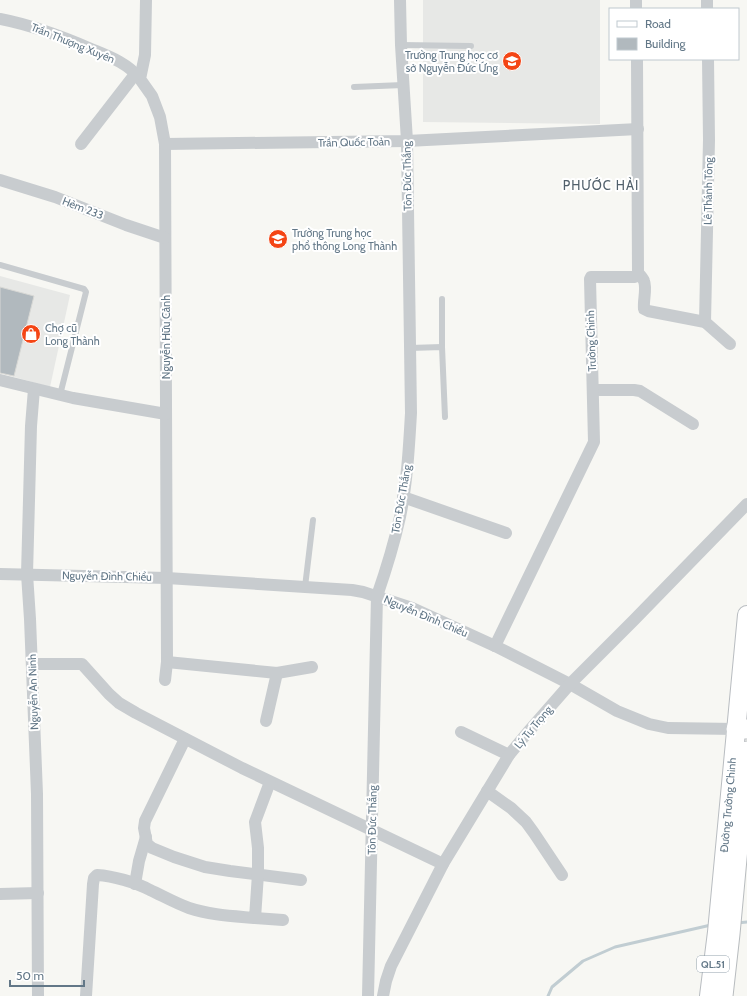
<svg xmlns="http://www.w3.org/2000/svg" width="747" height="996" font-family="Cabin,sans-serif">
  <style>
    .built { fill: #e7e8e6 }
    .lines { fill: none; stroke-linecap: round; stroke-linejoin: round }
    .stream { stroke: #c1cdd2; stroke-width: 3 }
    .building { fill: #b1b9be; stroke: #d8d8d5 }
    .primary-casing { stroke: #b9bdc1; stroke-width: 20 }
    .trunk-casing { stroke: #b8bcbf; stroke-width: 21 }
    .service { stroke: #c8cccf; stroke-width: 6 }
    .minor { stroke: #c8cccf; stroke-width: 12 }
    .primary { stroke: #fff; stroke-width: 18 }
    .trunk { stroke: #fff; stroke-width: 19 }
    .labels { text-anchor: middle; stroke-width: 4; stroke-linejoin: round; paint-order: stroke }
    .shield { fill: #fff; stroke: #91a0ab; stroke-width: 1 }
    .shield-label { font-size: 10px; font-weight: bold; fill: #627787 }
    .street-label { font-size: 11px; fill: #627787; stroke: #fff }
    .poi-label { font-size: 11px; fill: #627787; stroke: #fff; text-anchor: start }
    .quarter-label { font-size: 13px; letter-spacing: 1px; fill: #51606b; stroke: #fff }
  </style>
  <rect width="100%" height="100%" fill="#f7f7f3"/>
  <g class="built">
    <path d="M423,0H600V124L423,122Z"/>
    <path d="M0,276L70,295L50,387L0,373Z"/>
  </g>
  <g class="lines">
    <g class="stream">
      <path d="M737,923L747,922"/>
      <path d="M548,996L552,987L583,961L615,947L711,925"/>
    </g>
  </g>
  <path class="building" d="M0,287L34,296L14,376L0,373Z"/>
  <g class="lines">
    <g class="primary-casing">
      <path id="primary" d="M709,996L717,932L747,615"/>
    </g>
    <g class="trunk-casing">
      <g id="trunk">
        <path d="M736,729H747"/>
        <path d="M723,996L730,934L747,751"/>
      </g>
    </g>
    <g class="service">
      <path d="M401,45L471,46"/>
      <path d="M354,87L403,85"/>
      <path d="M0,265L84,289L86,292L60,395"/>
      <path d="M442,299V347"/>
      <path d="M410,348L442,347L445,417"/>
      <path d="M305,587L313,520"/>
    </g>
    <g class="minor">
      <path d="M146,0L145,55L140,79L152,96L160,117L165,144L167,662L165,680"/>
      <path d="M636,0V9"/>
      <path d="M707,0V9"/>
      <path d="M0,19C31,25 61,36 91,49C108,56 128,63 140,79"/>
      <path d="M81,144L136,73"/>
      <path d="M165,144L407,141L638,129"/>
      <path d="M0,180L55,197L126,225L165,238"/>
      <path d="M638,273C640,275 643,278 644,281C647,289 643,300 644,309L648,311L705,322L730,344"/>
      <path d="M705,322L709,140L708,59"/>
      <path d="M0,380L73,398L166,414"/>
      <path d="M34,389L31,426L27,574L30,619L37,794L38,996"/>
      <path d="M593,390H634L640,391L693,424"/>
      <path d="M403,497L506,533"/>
      <path d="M0,574L167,578L352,590L363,592L412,608L495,646L570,684L617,711L649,724L668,728L736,729"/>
      <path d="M495,646L594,442L590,279L591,277H634L637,276L638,273L637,59"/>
      <path d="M167,662L277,673L312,667"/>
      <path d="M32,664H82L109,694L119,703L136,713L242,768L443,864"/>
      <path d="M266,721L277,673"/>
      <path d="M461,732L509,755"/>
      <path d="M185,739L145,821L144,828L147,844L152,848L174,857L205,867L230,871L301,880"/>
      <path d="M487,791L511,808L526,822L534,833L562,875"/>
      <path d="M135,884L139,861L146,837"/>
      <path d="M0,894L38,893"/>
      <path d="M255,918L283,920"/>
      <path d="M86,996L93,884L94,878L97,875C113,876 135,882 150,890C163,896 175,903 189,908C210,915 233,916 255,918L258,874V848L255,822L270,782"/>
      <path d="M368,996L377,596C386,570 394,544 400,517C407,483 409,448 411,413L407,141L401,45L400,0"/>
      <path d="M383,996L386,981L391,966L443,864L509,755L528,732L570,684L634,620L747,504"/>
    </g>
    <use href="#primary" class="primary"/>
    <use href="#trunk" class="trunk"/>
  </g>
  <defs>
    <g id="school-disc" transform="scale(1)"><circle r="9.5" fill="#f44515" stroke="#fff"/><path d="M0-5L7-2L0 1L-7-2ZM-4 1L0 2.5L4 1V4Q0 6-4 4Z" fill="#fff"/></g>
    <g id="shop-disc" transform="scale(1)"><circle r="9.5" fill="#f44515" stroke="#fff"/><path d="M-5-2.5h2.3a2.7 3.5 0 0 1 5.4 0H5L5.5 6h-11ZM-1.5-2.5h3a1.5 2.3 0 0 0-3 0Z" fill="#fff"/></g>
  </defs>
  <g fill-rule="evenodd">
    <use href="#school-disc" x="512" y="61"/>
    <use href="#school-disc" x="278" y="239"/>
    <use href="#shop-disc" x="31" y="334"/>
  </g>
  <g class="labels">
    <rect class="shield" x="697" y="956" width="32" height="16" rx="3"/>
    <g class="shield-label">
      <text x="713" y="968">QL.51</text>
    </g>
    <g class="street-label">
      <text transform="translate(73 43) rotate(22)" y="4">Trần Thượng Xuyên</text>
      <text transform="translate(354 142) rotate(-1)" y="4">Trần Quốc Toản</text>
      <text transform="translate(407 176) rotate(-91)" y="4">Tôn Đức Thắng</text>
      <text transform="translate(708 191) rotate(-89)" y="4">Lê Thánh Tông</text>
      <text transform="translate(83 208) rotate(21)" y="4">Hẻm 233</text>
      <text transform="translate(166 337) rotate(-90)" y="4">Nguyễn Hữu Cảnh</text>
      <text transform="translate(591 341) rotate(-92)" y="4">Trường Chinh</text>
      <text transform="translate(401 499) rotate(-80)" y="4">Tôn Đức Thắng</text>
      <text transform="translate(107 576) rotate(1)" y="4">Nguyễn Đình Chiểu</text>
      <text transform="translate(426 616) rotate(23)" y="4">Nguyễn Đình Chiểu</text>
      <text transform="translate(33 692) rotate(-92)" y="4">Nguyễn An Ninh</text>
      <text transform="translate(533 727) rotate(-50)" y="4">Lý Tự Trọng</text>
      <text transform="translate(728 805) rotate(-85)" y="4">Đường Trường Chinh</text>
      <text transform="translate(372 820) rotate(-89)" y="4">Tôn Đức Thắng</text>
    </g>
    <g class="poi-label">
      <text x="498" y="59" text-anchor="end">Trường Trung học cơ<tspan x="498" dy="13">sở Nguyễn Đức Ứng</tspan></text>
      <text x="292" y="237">Trường Trung học<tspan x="292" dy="13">phổ thông Long Thành</tspan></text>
      <text x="45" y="332">Chợ cũ<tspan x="45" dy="13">Long Thành</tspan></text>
    </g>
    <g class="quarter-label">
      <text x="601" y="190">PHƯỚC HẢI</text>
    </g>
  </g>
  <rect x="609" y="8" width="130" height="52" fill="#ffffff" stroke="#c0c9cf"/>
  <rect x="617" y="21" width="20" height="6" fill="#ffffff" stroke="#c0c9cf"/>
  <text x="645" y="28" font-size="12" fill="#627787">Road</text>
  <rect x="617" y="38" width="20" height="12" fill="#b1b9be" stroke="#c0c9cf"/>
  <text x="645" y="48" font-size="12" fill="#627787">Building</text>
  <path d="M10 980v6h74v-6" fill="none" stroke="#627787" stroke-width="2"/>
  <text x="16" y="980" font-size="12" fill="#627787" stroke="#ffffff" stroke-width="3" paint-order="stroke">50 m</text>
</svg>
